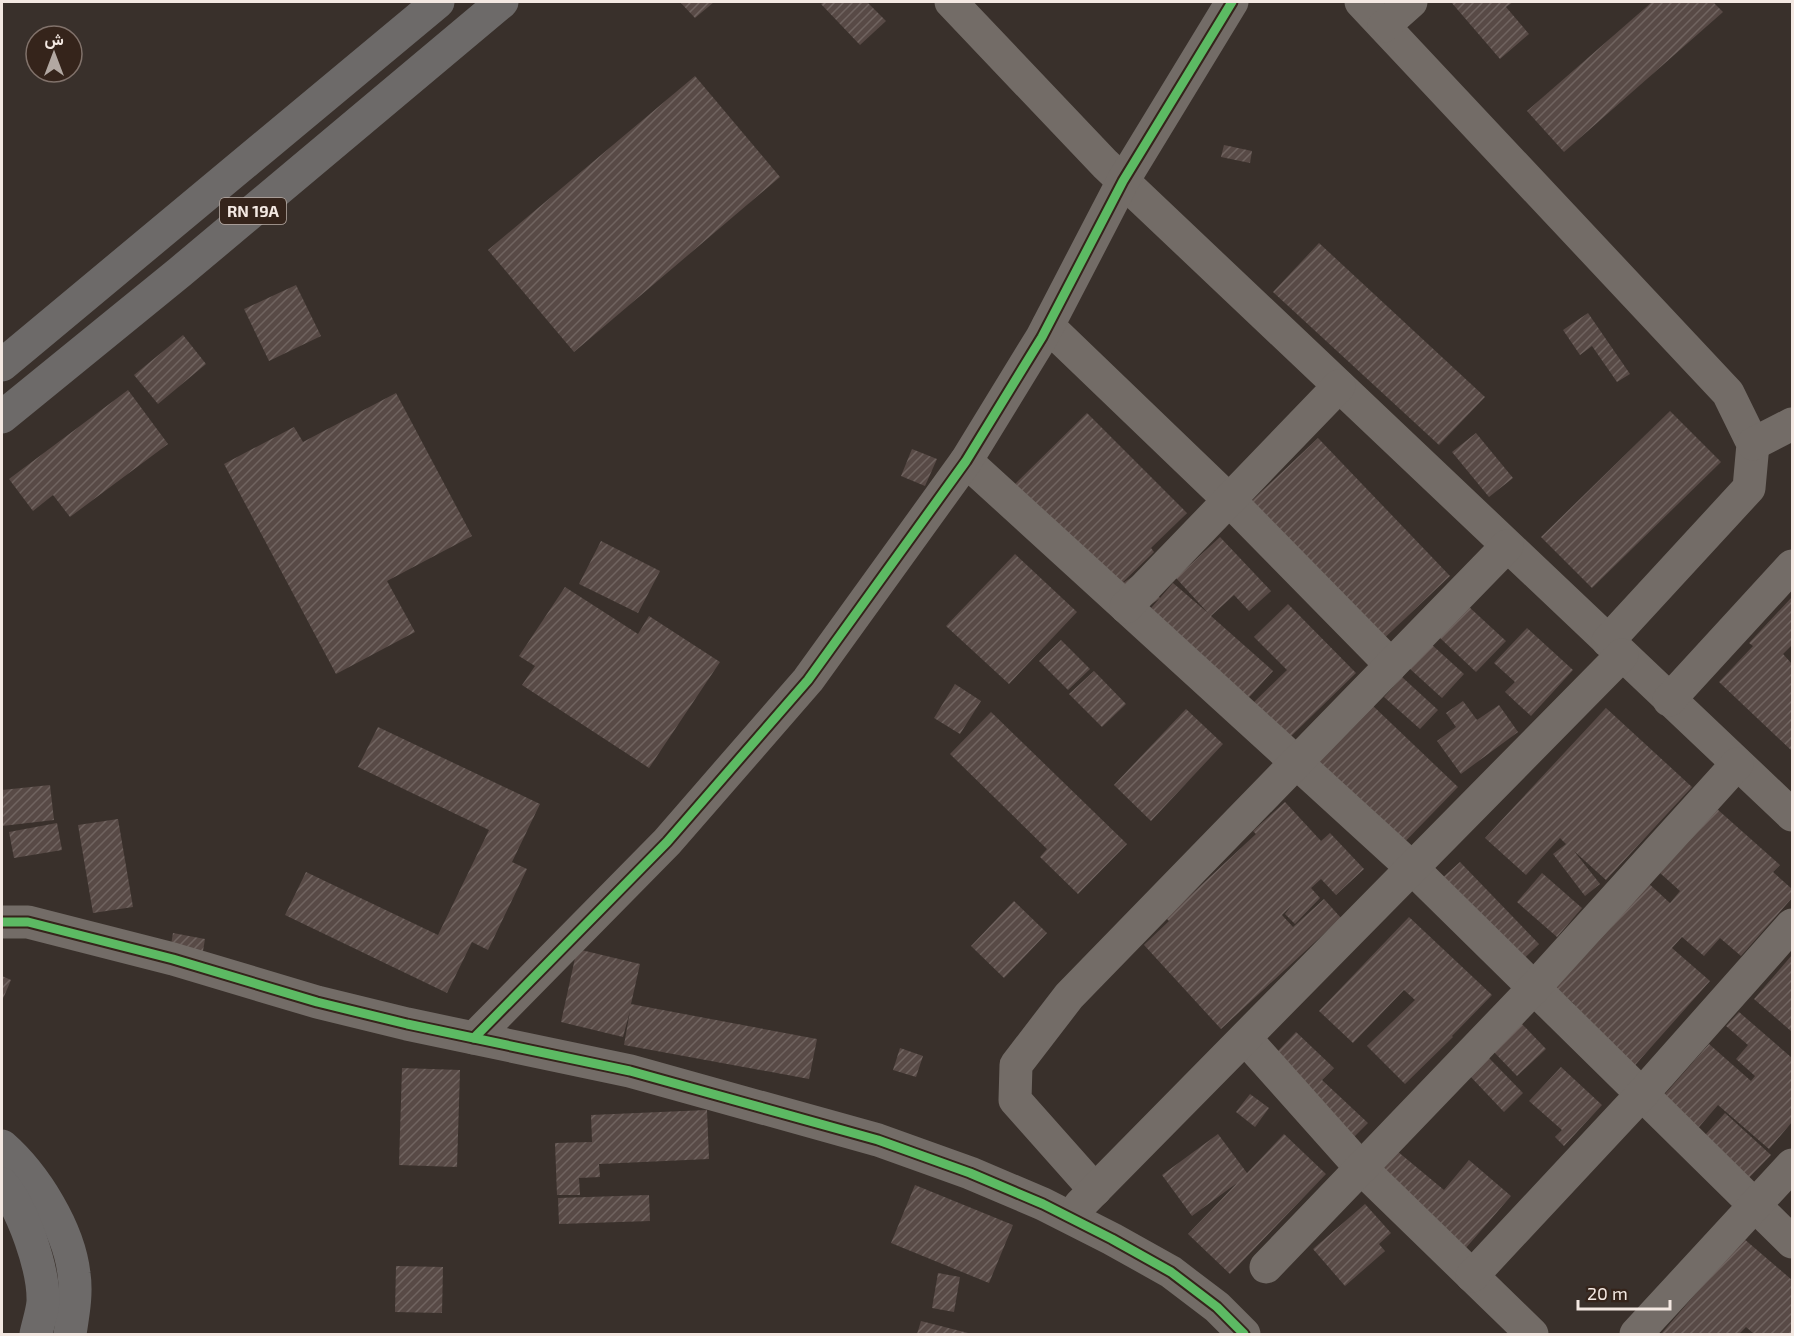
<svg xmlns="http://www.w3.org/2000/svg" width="1794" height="1336" font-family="'Exo 2',Vazirmatn,sans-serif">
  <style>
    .building { fill: url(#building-hatch) }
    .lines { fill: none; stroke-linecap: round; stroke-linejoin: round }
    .minor { stroke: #736c67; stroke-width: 33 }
    .major { stroke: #6d6a69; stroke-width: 33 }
    .cycleway-casing { stroke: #35241b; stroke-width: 13 }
    .cycleway { stroke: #5cba63; stroke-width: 9 }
    .labels { text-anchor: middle; stroke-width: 5; stroke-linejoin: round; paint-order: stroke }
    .shield { fill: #35241b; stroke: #baada6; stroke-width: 1.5 }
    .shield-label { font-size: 16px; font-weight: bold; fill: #f3e8e2 }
  </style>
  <defs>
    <pattern id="building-hatch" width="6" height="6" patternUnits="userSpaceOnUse" patternTransform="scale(1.5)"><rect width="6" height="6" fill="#584a46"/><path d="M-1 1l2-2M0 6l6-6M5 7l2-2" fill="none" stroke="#706460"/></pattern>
  </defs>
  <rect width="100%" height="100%" fill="#39302b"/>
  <g class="building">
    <path d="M680,2H714L695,18Z"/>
    <path d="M824,2H867L886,21L860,45L821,4Z"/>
    <path d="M1451,2H1513L1506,7L1529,34L1500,59Z"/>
    <path d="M1652,2H1713L1723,12L1564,152L1527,111Z"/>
    <path d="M695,76L780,177L574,352L488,250Z"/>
    <path d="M1224,145L1252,151L1250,163L1221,157Z"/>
    <path d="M1319,243L1485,397L1439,445L1273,292Z"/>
    <path d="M296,285L321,336L269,361L244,309Z"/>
    <path d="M1588,313L1630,374L1617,382L1592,346L1580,355L1563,330Z"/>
    <path d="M183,335L206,364L158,404L134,375Z"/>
    <path d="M128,390L168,444L70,517L53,495L33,511L9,479Z"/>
    <path d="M396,393L472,536L387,581L415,632L336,674L224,464L294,427L303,442Z"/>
    <path d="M1670,411L1721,462L1592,588L1541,537Z"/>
    <path d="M1087,413L1187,513L1151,548L1154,552L1121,584L1142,571L1160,598L1173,583L1208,613L1176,578L1220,537L1271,591L1249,611L1234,595L1211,616L1273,671L1242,705L1143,617L1159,599L1136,614L1011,488Z"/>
    <path d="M1476,433L1513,478L1489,497L1452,452Z"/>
    <path d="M1318,438L1450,576L1376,646L1244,508Z"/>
    <path d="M912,449L937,459L925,486L901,476Z"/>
    <path d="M601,541L660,571L638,613L579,584Z"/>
    <path d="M1015,554L1077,612L1009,684L946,626Z"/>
    <path d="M565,587L638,634L649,616L720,662L649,768L522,685L535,666L519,656Z"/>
    <path d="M1792,597V645L1783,654L1792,664V751L1719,682L1753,646L1749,643Z"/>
    <path d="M1288,604L1356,673L1283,744L1248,708L1287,670L1254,637Z"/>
    <path d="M1468,606L1506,641L1476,672L1439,637Z"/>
    <path d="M1527,628L1573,670L1531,716L1505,692L1515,682L1494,663Z"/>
    <path d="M1061,640L1090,669L1068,690L1039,661Z"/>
    <path d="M1431,644L1464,674L1442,698L1409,668Z"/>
    <path d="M1094,671L1126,704L1102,727L1069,694Z"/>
    <path d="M1402,677L1438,710L1420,729L1384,697Z"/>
    <path d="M955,684L981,701L960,734L934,718Z"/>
    <path d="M1463,701L1477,720L1499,705L1518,732L1461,774L1437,741L1456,727L1446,713Z"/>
    <path d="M1371,704L1458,787L1394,853L1301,778Z"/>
    <path d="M1606,708L1692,787L1606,880L1574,851L1600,884L1585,896L1553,854L1566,844L1560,838L1526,875L1485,838Z"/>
    <path d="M1186,709L1223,744L1151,821L1114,785Z"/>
    <path d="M991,712L1127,844L1078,894L1040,857L1047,849L950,754Z"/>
    <path d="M378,727L540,804L512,862L527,869L488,950L472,942L447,993L285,915L306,872L438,935L489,830L358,767Z"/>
    <path d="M50,785L54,820L2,826V790Z"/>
    <path d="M1285,802L1321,841L1330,833L1364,869L1336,895L1321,879L1311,888L1320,898L1295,924L1285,914L1292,905L1282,915L1293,927L1324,899L1341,918L1221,1029L1144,945L1169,921L1166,918L1256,834L1253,831Z"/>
    <path d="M1717,809L1780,865L1773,872L1792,889V898L1741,956L1720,938L1704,956L1682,937L1672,948L1710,981L1629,1072L1564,1015L1574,1004L1554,986L1647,882L1670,903L1680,891L1660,873Z"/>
    <path d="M118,819L133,907L93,913L78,825Z"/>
    <path d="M57,823L62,850L14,858L9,832Z"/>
    <path d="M1460,862L1539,944L1510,972L1431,888Z"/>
    <path d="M1542,873L1582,908L1557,937L1517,902Z"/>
    <path d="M1014,901L1047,933L1004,978L971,946Z"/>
    <path d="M1409,917L1492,995L1452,1036L1453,1037L1405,1084L1367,1046L1415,1000L1404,990L1353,1043L1319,1011Z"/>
    <path d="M173,933L205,939L202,957L170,951Z"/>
    <path d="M577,949L640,964L631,1004L817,1039L809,1079L624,1045L630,1011L623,1037L561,1022Z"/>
    <path d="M1792,955V1032L1754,999Z"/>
    <path d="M2,976L11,980L2,1001Z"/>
    <path d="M1739,1012L1792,1058V1122L1769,1149L1718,1105L1693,1134L1657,1103L1709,1044L1751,1081L1755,1076L1736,1059L1748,1045L1726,1026Z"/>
    <path d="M1521,1023L1546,1049L1517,1076L1492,1050Z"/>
    <path d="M1296,1032L1334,1068L1322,1080L1368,1123L1343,1148L1260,1070Z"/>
    <path d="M900,1048L923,1056L916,1077L893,1070Z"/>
    <path d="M1488,1057L1523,1093L1504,1112L1469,1075Z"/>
    <path d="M1561,1067L1602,1105L1564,1146L1555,1137L1562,1130L1529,1101Z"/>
    <path d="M402,1068L460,1070L457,1167L399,1165Z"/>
    <path d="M1250,1094L1269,1108L1255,1127L1236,1112Z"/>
    <path d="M707,1110L709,1159L599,1164L600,1177L579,1178L580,1195H557L555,1143L592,1142L591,1115Z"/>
    <path d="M1725,1113L1771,1155L1741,1186L1696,1145Z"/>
    <path d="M1218,1134L1247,1173L1284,1134L1326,1174L1230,1274L1188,1234L1237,1183L1192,1216L1162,1175Z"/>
    <path d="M1397,1151L1444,1190L1469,1160L1511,1196L1458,1257L1370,1183Z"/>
    <path d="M915,1185L1013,1225L989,1283L891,1243Z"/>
    <path d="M649,1195L650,1221L559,1224L558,1198Z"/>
    <path d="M1365,1204L1391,1233L1379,1244L1385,1251L1345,1286L1313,1249Z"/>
    <path d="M1743,1238L1792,1280V1334H1754L1746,1327L1739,1334L1662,1333Z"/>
    <path d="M396,1266L443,1267L442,1313L395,1312Z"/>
    <path d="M938,1273L960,1277L954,1312L932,1308Z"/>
    <path d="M921,1321L972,1334H917Z"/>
  </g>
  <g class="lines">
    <g class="minor">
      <path d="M951,2L1105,164L1792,815"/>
      <path d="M1361,2L1728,393L1753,444L1749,488L1608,641"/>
      <path d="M1384,26L1411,2"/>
      <path d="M1048,326L1229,500L1391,665"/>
      <path d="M1753,444L1792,424"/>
      <path d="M966,461L1412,868L1792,1242"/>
      <path d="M1126,607L1339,386"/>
      <path d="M1669,700L1792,566"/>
      <path d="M2,922H28L173,959L317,1002L407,1024L630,1071L878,1140L970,1173L1043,1204L1112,1239L1171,1272L1217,1307L1244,1334"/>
      <path d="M474,1038L667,842L808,680L966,461L1042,337L1123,181L1232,2"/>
      <path d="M1245,1038L1361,1168L1532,1334"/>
      <path d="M1095,1190L1015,1100L1016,1065L1069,996L1507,546"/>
      <path d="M1080,1205L1622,655"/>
      <path d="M1266,1267L1534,988L1737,764"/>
      <path d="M1472,1276L1642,1094L1792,925"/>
      <path d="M1636,1334L1792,1165"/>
    </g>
    <g class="major">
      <path d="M2,365L438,2"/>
      <path d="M2,417L180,272L502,2"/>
      <path d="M2,1146C35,1175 69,1229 74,1274C77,1294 73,1314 70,1334"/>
      <path d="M2,1184C23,1209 44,1269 43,1302C42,1313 38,1324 36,1334"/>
    </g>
    <g class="cycleway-casing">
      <g id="cycleway">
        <path d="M2,922H28L173,959L317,1002L407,1024L630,1071L878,1140L970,1173L1043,1204L1112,1239L1171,1272L1217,1307L1244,1334"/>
        <path d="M474,1038L667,842L808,680L966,461L1042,337L1123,181L1232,2"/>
      </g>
    </g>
    <use href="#cycleway" class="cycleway"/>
  </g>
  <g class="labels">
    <rect class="shield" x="220" y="198" width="66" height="26" rx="4.5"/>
    <g class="shield-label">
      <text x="253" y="217">RN 19A</text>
    </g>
  </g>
  <rect width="1794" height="1336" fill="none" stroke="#f3e8e2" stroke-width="6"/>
  <g transform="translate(54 54)"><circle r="28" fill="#35241b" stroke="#81726b" stroke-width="1.5"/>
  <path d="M0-4.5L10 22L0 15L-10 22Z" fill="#b2a8a2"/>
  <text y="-9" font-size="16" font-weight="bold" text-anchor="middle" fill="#f3e8e2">ش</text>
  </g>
  <path d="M1578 1300v9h92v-9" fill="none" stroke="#f3e8e2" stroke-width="3"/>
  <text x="1587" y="1300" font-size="18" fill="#f3e8e2" stroke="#35241b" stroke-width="4.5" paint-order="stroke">20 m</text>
</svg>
